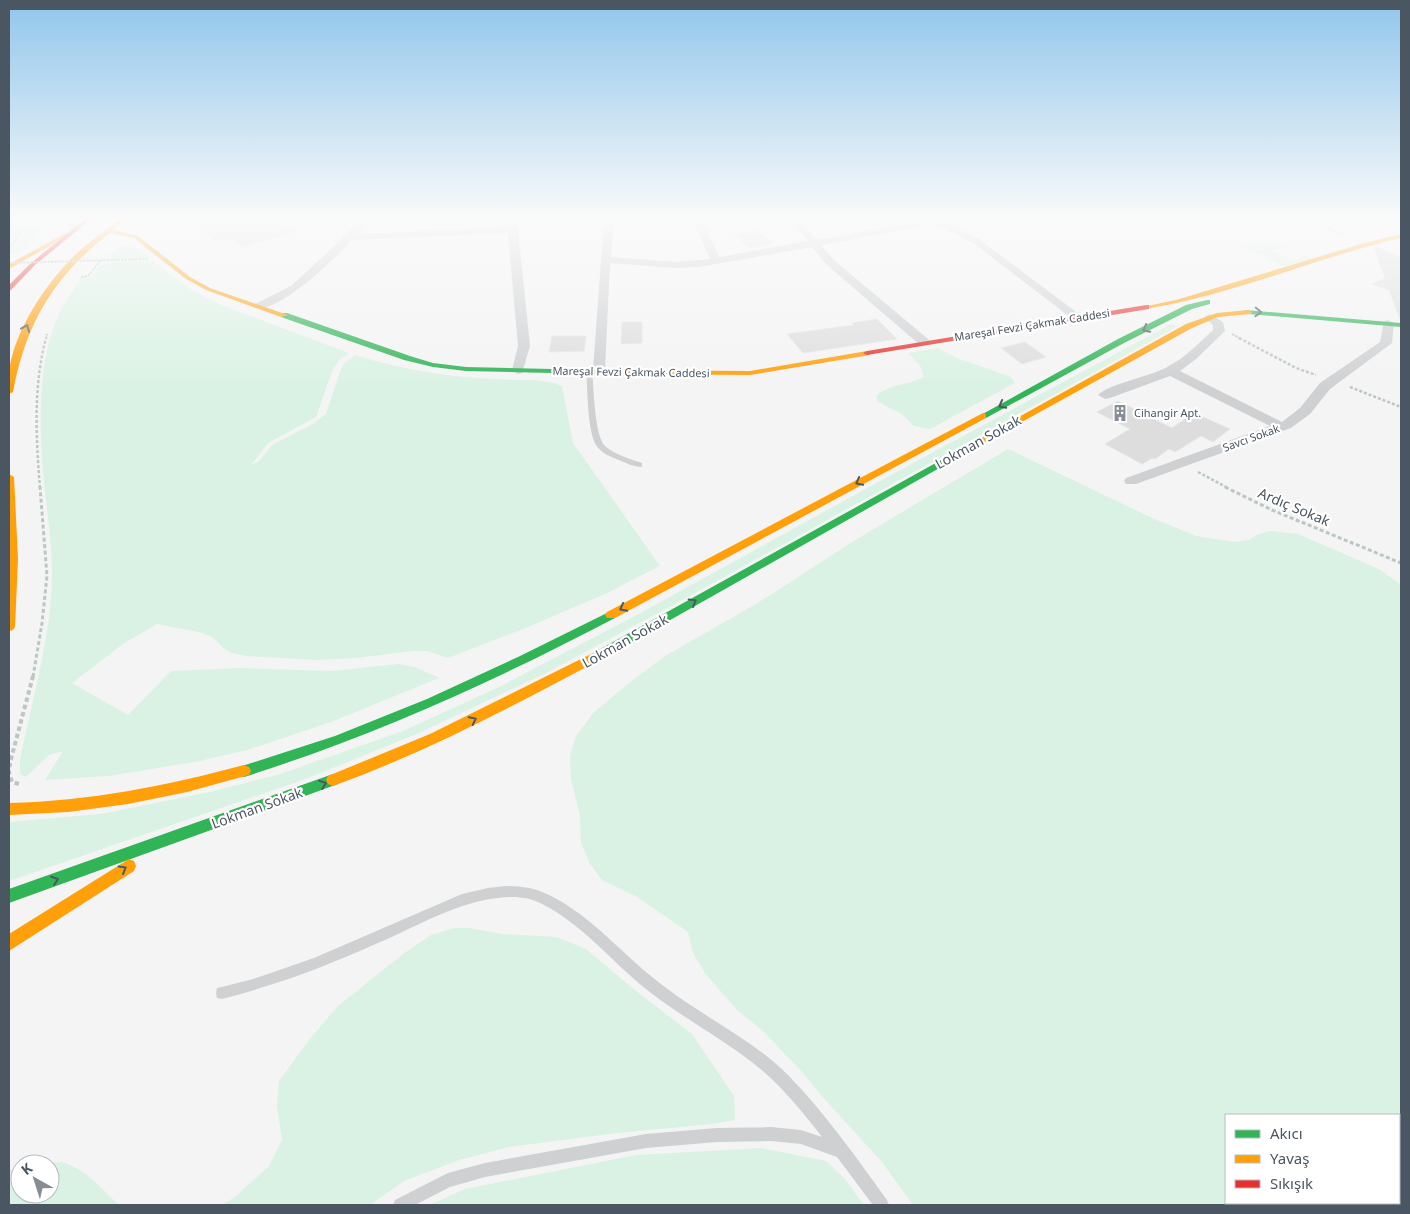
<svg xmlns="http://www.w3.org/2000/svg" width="1410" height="1214" font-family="'Noto Sans',sans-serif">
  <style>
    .green { fill: #d9f2e3; fill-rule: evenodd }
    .building { fill: #ddddde; stroke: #e5e6e7 }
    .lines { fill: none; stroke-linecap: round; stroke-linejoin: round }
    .path-far3 { stroke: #bcc7c4; stroke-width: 2; stroke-dasharray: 2.5 1; stroke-linecap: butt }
    .path-far2 { stroke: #bcc7c4; stroke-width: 2.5; stroke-dasharray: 3 2; stroke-linecap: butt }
    .path-far1 { stroke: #bcc7c4; stroke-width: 3; stroke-dasharray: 4 2.5; stroke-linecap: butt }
    .path { stroke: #bcc7c4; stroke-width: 4; stroke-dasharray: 4.5 3; stroke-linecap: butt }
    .lane { fill: #ced0d2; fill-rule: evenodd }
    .street { fill: #ced0d2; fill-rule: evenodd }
    .fast { fill: #30b455; fill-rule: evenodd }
    .slow { fill: #ff9f0a; fill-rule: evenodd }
    .jam { fill: #e5322d; fill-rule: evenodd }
    .path-bridge { stroke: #bcc7c4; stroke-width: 2; stroke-dasharray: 2.5 1; stroke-linecap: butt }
    .oneway { stroke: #495b60 }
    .labels { text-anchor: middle; stroke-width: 4.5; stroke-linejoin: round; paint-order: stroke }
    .far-street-label { font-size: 11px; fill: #4a5661; stroke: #fff }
    .far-poi-label { font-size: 11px; fill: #4a5661; stroke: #fff; text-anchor: start }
    .street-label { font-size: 14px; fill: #4a5661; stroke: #fff }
  </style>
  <rect width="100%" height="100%" fill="#f4f4f4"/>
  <g class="green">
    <path d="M9,220H59L17,253L9,255Z"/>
    <path d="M1270,240L1288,248L1272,250L1292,260L1307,256L1313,259L1284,266L1239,245Z"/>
    <path d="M121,245L134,247L151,258L104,259Z"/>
    <path d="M153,261L193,291L219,304L349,353L340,359L332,371L316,417L268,443L252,464L258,462L272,445L313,424L326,414L341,369L344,364L355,355C400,369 447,377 494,379C517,381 541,377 562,386L573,443L660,566L605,594L528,627L448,658L427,651H413L356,658L317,660L247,656L232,653L223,648L214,638L203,633L157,624L123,644L72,683L128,715L171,671L240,668L332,671L399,664L415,667L439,678L331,722L247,750L200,761L109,776L45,780L63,751L49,755L26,777L20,774V760C32,700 50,641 52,581C53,544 46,508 43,471C39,423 38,358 59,314C65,301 73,290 81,278H91L100,265L110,264L112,262Z"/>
    <path d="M1171,324L1178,326L675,604L546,673L419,733L311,777L9,881V822L101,814L214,791L280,774L403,731L499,687L635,616L891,475Z"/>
    <path d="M938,348L957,358L1011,377L1015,383L930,429L914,426L902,414L878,402L876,396C889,384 909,385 924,377L920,365L908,353Z"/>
    <path d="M1008,449L1152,518L1196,536L1235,542L1248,540L1259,534L1270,531L1298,534L1381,570L1401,585V1205H913L882,1162L819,1093L802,1072L764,1032L737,1010L705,973L693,953L688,932L637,897L602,880L590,864L581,843L580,816L571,779L570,756L576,736L594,712L630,682L665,656L756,604L857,539ZM1226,1115H1399V1203H1226Z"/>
    <path d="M455,928H469L502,934L556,937L586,949L631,987L692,1034L734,1096L735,1120L712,1124L617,1133L509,1147L459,1160L404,1181L370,1205H222L235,1197L269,1166L282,1140L277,1106L279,1081L309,1040L338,1006L403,954L431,935Z"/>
    <path d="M761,1148L826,1161L845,1179L864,1205H430L465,1189L636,1155Z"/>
    <path d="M62,1162C89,1171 99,1187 119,1205H9V1170L20,1167V1194H50V1164H31Z"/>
  </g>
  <g class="building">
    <path d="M190,220H280L296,232L242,247L233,239L222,242L218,239L214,240Z"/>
    <path d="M757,230L773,243L749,248L733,234Z"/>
    <path d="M1377,247L1401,257V317H1399L1389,290L1372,284L1385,278L1374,248Z"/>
    <path d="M877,319L897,339L803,353L787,334L854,325L852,323Z"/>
    <path d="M622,322H642V343L621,344Z"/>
    <path d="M552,336H586L584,351L549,352Z"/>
    <path d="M1025,342L1046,357L1022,364L1001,348Z"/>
    <path d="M1118,401L1172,428L1194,413L1230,429L1213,442L1201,436L1175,452L1169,449L1155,459L1153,458L1142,464L1105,444L1130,429L1097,412Z"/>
  </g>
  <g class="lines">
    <g class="path-far3">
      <path d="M10,220H24"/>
      <path d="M1308,220L1345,235"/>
      <path d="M9,247L13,245L25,220"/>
      <path d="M81,277L88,276L100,261"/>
      <path d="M1232,334L1241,339"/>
      <path d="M46,339L47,334"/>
    </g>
    <g class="path-far2">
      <path d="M1239,338L1296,368L1316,375"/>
      <path d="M1350,387L1401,407"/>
      <path d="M1198,472L1228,488"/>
      <path d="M40,488C36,438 33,387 46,338"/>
    </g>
    <g class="path-far1">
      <path d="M1225,487L1272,510L1401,563"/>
      <path d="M33,677L42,623L47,576L40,487"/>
    </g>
    <path class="path" d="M19,784L12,782L9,772L10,763L33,676"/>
    <g class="lane">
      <path d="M74,220H78L71,235H67Z"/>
      <path d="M589,369L592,371C594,387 594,437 606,447C616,455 630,459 642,463V467C634,467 626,463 619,460C611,457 601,453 596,445C587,429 588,390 586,371Z"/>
      <path d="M505,886C521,886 535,888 549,895C593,916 626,959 665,987C705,1018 752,1039 788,1075C825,1113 856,1157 887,1200L889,1205H873L837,1157L801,1144L771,1141L717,1142L646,1148L485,1177L450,1187L415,1205H393L395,1200L448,1173L485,1163L646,1134L717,1128L771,1127L801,1130L822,1137C801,1110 780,1084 753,1063C717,1035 676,1014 641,985C609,958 580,923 542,904C529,897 513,896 498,898C457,902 416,927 378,943C327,966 276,985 222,999L217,998L216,993L217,988L222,987L253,979L314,958L462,894L488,888Z"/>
    </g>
    <g class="street">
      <path d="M360,220H370L358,234L508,227L507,220H517L530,346L522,373L518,374L512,370L518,346L508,233L352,240C337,257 278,314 255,308L253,306L255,304L291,286L340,241Z"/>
      <path d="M604,220H614L611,257L675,262L710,259L693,220H703L719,257L808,241L790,220H800L817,240L929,220H948L946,222L979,239L1084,318L1078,321L1074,320L973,243L935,224L821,245L835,261L928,339L930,342L928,345H920L827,265L812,247L699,267L675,268L610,263L605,370L599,374L593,370Z"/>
      <path d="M1210,314L1223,322L1225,331L1196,359L1180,371L1282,422L1300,408L1320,383L1380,342L1384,321L1388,320L1394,323L1392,343L1330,389L1310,414L1291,428L1136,484H1126L1124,481L1126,478L1270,426L1170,376L1110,398L1105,399L1098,395C1108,384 1152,376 1167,367C1185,358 1199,343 1213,330V325L1204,317Z"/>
    </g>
    <g class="fast">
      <path d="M1207,300H1210V304L1192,309L1124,343L986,418H980L979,416L1118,339L1186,305Z"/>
      <path d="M1245,310L1401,323V327L1248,314L1244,312Z"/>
      <path d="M281,313H287L410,356L433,363L466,367L596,370L600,372L596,374L466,371L433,367L404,360L281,317Z"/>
      <path d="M979,439L984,442L982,444L603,658H595L593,655L595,652Z"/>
      <path d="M611,611L615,612L617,615L615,618C495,681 373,736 244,777L239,775L237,771L239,767L335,736L427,699L518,657Z"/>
      <path d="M333,774L338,776L340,780L338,784L9,903V889Z"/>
    </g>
    <g class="slow">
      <path d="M119,220H125L113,230L138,236L190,277L210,288L288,315L281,317L206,290L186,279L134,238L110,233C54,276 26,323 13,392L9,394C9,387 8,379 9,371C15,329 46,283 77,253C90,241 105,231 119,220Z"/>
      <path d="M66,233L71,234L9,269V264Z"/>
      <path d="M1401,234V238C1315,258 1233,295 1146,309L1142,307L1176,300L1364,243Z"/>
      <path d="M1248,310L1252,312L1251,314L1218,317L1192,328L982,444L979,445L974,442L1186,324L1217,313Z"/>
      <path d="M867,351H870V355L750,375L596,374L592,372L596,370L750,371Z"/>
      <path d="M983,413L986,414V418L615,618H607L605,615L607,612Z"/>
      <path d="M9,474L14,477L18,559L15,627L13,630L9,631Z"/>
      <path d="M599,650L603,652L605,655L603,658C515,705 427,752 333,786L328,784L326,780L328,776L430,734Z"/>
      <path d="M244,765L249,767L251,771L249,775L187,792L128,804L68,812L9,815V803C89,801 166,786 244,765Z"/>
      <path d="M129,859L134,861L136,866L134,871L9,951V934Z"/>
    </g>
    <g class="jam">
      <path d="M84,220H90L35,265L11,290L9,291V285L31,263Z"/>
      <path d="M1146,305H1149V309L867,355L863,353L867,351Z"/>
    </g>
    <path class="path-bridge" d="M9,263L148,259"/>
  </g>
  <defs><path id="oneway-chevron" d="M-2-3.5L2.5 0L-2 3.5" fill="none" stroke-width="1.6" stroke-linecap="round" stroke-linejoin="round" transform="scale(1.25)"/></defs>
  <g class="oneway">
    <use href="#oneway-chevron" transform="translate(1258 312) rotate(2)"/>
    <use href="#oneway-chevron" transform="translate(26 328) rotate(-68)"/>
    <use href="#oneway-chevron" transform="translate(1146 329) rotate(153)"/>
    <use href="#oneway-chevron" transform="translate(1002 405) rotate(152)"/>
    <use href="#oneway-chevron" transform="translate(859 482) rotate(152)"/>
    <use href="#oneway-chevron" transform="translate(693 602) rotate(-30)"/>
    <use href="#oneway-chevron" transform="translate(623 608) rotate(152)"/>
    <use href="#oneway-chevron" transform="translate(473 720) rotate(-26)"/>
    <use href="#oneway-chevron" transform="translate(323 784) rotate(-20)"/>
    <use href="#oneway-chevron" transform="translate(123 869) rotate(-30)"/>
    <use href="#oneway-chevron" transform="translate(55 880) rotate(-20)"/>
  </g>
  <linearGradient id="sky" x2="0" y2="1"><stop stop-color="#91c6eb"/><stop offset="0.56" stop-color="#fafafa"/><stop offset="1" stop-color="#fafafa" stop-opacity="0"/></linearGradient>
  <rect width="1410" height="390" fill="url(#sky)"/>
  <defs>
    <g id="building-bare" transform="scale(1.35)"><path d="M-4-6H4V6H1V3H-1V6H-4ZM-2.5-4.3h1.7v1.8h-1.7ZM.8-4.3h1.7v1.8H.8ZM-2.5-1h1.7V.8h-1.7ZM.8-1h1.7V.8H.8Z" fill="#868d94" stroke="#fff" stroke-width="2.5" paint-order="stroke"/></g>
  </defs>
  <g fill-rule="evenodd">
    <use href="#building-bare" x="1120" y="413"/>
  </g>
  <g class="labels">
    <g class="far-street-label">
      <text transform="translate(1032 325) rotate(-9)" y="4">Mareşal Fevzi Çakmak Caddesi</text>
      <text transform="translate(631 372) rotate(1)" y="4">Mareşal Fevzi Çakmak Caddesi</text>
      <text transform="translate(1251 438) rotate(-20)" y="4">Savcı Sokak</text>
    </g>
    <g class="far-poi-label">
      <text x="1134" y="417">Cihangir Apt.</text>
    </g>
    <g class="street-label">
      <text transform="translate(978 442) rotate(-29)" y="5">Lokman Sokak</text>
      <text transform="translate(1294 507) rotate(23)" y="5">Ardıç Sokak</text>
      <text transform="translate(625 641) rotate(-29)" y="5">Lokman Sokak</text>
      <text transform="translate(257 808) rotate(-20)" y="5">Lokman Sokak</text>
    </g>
  </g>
  <rect width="1410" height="1214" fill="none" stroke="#4a5661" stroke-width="20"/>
  <rect x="1225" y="1114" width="175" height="90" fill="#ffffff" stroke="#b7bbc0"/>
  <rect x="1235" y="1130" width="25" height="8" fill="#30b455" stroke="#b7bbc0"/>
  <text x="1270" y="1139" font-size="15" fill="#4a5661">Akıcı</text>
  <rect x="1235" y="1155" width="25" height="8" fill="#ff9f0a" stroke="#b7bbc0"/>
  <text x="1270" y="1164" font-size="15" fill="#4a5661">Yavaş</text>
  <rect x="1235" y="1180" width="25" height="8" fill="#e5322d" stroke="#b7bbc0"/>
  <text x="1270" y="1189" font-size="15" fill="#4a5661">Sıkışık</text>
  <g transform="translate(35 1179) rotate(321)"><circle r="24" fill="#ffffff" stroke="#b7bbc0"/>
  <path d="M0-4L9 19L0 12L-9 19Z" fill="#868d94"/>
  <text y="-8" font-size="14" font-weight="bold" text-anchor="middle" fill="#4a5661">K</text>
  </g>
</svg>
